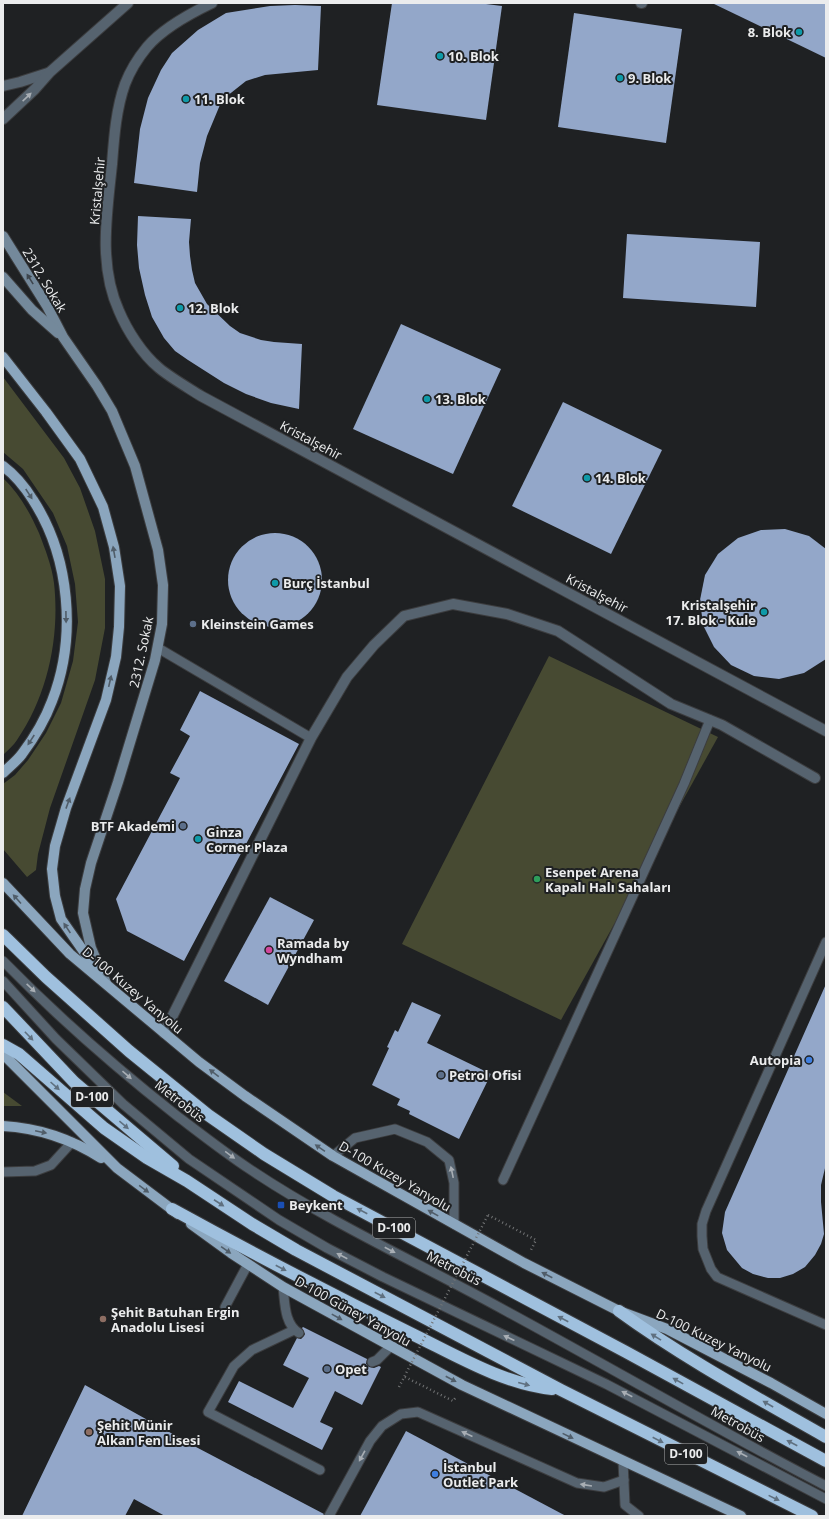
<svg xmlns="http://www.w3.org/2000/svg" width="829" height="1519" font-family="'Open Sans',sans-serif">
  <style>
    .grass { fill: #474a32 }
    .building { fill: #93a7c9 }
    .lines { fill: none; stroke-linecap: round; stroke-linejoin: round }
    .lane-casing { stroke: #3c3d3f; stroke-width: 11 }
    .street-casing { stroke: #3c3d3f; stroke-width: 12 }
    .secondary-casing { stroke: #3c3d3f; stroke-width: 12 }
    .primary-casing { stroke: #3c3d3f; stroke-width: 12 }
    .highway-casing { stroke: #3c3d3f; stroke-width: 14 }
    .path { stroke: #727475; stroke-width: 2.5; stroke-dasharray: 1 3; stroke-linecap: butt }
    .lane { stroke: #56636f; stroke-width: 9 }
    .street { stroke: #56636f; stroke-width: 10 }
    .secondary { stroke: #74899b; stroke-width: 10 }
    .primary { stroke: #8ba6be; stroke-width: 10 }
    .highway { stroke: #9fc0de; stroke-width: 12 }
    .path-bridge { stroke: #727475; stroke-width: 2.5; stroke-dasharray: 1 3; stroke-linecap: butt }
    .oneway { fill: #a8aeb4 }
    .oneway2 { fill: #3d454d }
    .oneway3 { fill: #505d69 }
    .oneway4 { fill: #5f7080 }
    .culture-dot { fill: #0f9aa8; stroke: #1f2123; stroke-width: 1.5 }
    .service-dot { fill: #5c6f8a; stroke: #1f2123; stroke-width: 1.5 }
    .leisure-dot { fill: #2e9e5b; stroke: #1f2123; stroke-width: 1.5 }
    .hotel-dot { fill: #d1479c; stroke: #1f2123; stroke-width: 1.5 }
    .shop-dot { fill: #3f7fe0; stroke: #1f2123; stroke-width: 1.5 }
    .transit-dot { fill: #1a4fb4; stroke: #1f2123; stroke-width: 1.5 }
    .education-dot { fill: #8d6e63; stroke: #1f2123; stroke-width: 1.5 }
    .labels { text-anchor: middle; stroke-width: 4; stroke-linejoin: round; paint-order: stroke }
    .shield { fill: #1f2123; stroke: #aeafb0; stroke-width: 1 }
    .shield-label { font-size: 12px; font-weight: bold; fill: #ebeced }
    .poi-label { font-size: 13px; font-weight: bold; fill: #ebeced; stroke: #1f2123; text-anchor: start }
    .street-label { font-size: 13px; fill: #ebeced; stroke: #1f2123 }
  </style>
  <rect width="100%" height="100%" fill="#1f2123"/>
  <g class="grass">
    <path d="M3,377L64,458L80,488L95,531L105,579V628L95,680L50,808L38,854L36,870L27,877L3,849V784L15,775L28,760L46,733L61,703L73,661L78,622L75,584L67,546L53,513L23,469L3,452Z"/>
    <path d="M3,478C19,493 30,513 39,533C45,549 52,566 54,583C60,636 48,695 17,740C14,745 8,750 3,755Z"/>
    <path d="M549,656L718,737L561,1020L402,944Z"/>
    <path d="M3,1092L22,1106H3Z"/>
  </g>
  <g class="building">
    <path d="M392,3H478L502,6L486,120L377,105Z"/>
    <path d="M712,3H826V58Z"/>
    <path d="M295,5L321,6L318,70L265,75L246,81L222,100L207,136L200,163L197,192L134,183L140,129L148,98L161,70L172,53L198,30L226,13L270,6Z"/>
    <path d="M574,13L682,29L666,143L558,127Z"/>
    <path d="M138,216L191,219L189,242L190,256L192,270L195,283L207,304L230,326L240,333L261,340L274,342L302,344L299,409L271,403L246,394L224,383L188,360L175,351L164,338L152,317L145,295L139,268L137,245Z"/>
    <path d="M627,234L760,242L756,307L623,298Z"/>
    <path d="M401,324L501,369L453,474L353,429Z"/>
    <path d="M563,402L662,450L611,554L512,506Z"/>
    <path d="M785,529L809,536L826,549V659L804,673L779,679L754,676L731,665L714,647L703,625L700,600L705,575L718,554L738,538L761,530Z"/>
    <circle cx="275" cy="580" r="47"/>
    <path d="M200,691L299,744L184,961L127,931L116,899L180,778L170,773L190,736L180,730Z"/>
    <path d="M270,897L314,920L268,1005L224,981Z"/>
    <path d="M826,984V1164L821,1185V1202L824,1234L821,1244L815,1255L805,1267L793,1274L780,1278H768L753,1274L742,1268L727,1250L722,1233L725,1212Z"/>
    <path d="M412,1002L441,1015L427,1043L491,1074L459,1139L409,1114L410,1111L397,1105L400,1099L372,1085L389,1048L387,1047L395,1030L398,1032Z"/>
    <path d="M303,1327L367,1359L366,1364L369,1367L374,1368L379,1366L381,1367L362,1405L335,1391L320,1422L333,1428L322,1450L228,1402L239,1381L293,1408L309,1378L283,1365L297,1338L301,1339L304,1336L305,1334L302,1328Z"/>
    <path d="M85,1385L196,1447L324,1514L323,1516H165L134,1499L125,1516H22Z"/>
    <path d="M406,1431L566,1516H360Z"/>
  </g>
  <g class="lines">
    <g class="lane-casing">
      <g id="lane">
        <path d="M158,648L311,738"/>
        <path d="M826,942L706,1211L702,1224V1236L703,1249L711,1269L717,1277L826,1325"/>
        <path d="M3,961C57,1016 115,1067 176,1115C201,1134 225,1153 251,1170C332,1224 421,1264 506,1311C613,1369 718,1430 826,1486"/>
        <path d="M3,981L56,1039L123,1104L189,1159L279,1220L327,1248L383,1277L606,1384L826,1499"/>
        <path d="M333,1156L355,1138L395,1129L427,1142L449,1160L454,1183V1224"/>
        <path d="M3,1172L35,1171L51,1165L72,1142"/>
        <path d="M503,1180L684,784L710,720"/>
        <path d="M283,1287C285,1302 284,1324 299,1333"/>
        <path d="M225,1307L248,1264"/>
        <path d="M294,1330L252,1350L234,1366L208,1412L320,1470"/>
        <path d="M372,1362L377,1360L390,1347"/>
        <path d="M623,1461L625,1505L639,1516"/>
        <path d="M329,1516L370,1441L382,1426L401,1414L418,1412L577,1483L604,1487L624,1480"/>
      </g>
    </g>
    <g class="street-casing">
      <g id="street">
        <path d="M212,3C189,14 163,28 147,47C138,58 130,71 125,84C116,109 114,138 112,164C107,213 98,265 119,311C127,330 142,354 159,368C171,378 187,387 201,396L826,731"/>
        <path d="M641,3H642"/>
        <path d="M3,86L20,82L48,73"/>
        <path d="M3,119L35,89L50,72L128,3"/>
        <path d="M164,1033L311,738L347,677L374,645L404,616L453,604L507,614L558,631L671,704L722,725L815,778"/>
      </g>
    </g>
    <g class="secondary-casing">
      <g id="secondary">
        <path d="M3,236L47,306L63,337L97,386L112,411L135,466L158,550L163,585L162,624L155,660L118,782L91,863L85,889L83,913L91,948L106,983"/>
        <path d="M3,277L32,310L58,333"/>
      </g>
    </g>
    <g class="primary-casing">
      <g id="primary">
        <path d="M3,357L46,412L80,459L103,507L114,547L120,586L119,627L116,657L106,700L66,808L55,846L52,869L55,896L61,919L98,972"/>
        <path d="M3,466C15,475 25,487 33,500C70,557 77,637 52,701C45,720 34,738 22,754C17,761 9,767 3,773"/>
        <path d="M3,883L70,954L199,1062L245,1096L333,1156L524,1263L619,1311L667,1329L771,1383L826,1414"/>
        <path d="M3,1054L117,1168L178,1214"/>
        <path d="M3,1126C39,1128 71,1139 101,1158"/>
        <path d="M191,1224L231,1253L283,1287L462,1385L741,1516"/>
      </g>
    </g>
    <g class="highway-casing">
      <g id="highway">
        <path d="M3,935L46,977L129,1051L208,1115L264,1154L333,1196L626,1352L826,1461"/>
        <path d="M3,1007L74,1082L173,1166"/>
        <path d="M3,1045L19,1054L104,1128L147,1158L187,1181L252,1224L296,1250L561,1390L812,1516"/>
        <path d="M172,1209C252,1253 333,1295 414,1335C457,1356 504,1384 552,1389"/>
        <path d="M619,1311C685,1359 756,1397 826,1437"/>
      </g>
    </g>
    <g class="path">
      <path d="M488,1215L536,1240L531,1250"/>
      <path d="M405,1377L453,1401L456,1397"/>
    </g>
    <use href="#lane" class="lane"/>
    <use href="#street" class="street"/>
    <use href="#secondary" class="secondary"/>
    <use href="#primary" class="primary"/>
    <use href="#highway" class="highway"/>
    <path class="path-bridge" d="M399,1387L488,1215"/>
  </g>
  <defs><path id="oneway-solid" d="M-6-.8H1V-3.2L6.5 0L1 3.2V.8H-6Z"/></defs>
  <g class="oneway">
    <use href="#oneway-solid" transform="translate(27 97) rotate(-43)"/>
    <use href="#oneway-solid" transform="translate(31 988) rotate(43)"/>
    <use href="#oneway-solid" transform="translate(127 1075) rotate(41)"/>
    <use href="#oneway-solid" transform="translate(230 1155) rotate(36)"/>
    <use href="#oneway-solid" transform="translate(452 1172) rotate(-102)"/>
    <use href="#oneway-solid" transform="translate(390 1250) rotate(28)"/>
    <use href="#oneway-solid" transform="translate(342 1256) rotate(-153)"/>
    <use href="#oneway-solid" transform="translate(509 1338) rotate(-155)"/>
    <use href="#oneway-solid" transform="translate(627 1394) rotate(-153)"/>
    <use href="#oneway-solid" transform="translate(467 1434) rotate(-156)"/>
    <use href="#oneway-solid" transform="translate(742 1454) rotate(-152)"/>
    <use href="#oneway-solid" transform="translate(362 1456) rotate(119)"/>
    <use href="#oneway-solid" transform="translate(586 1485) rotate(-171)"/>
  </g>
  <use class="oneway2" href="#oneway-solid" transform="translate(30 279) rotate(-122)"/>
  <g class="oneway3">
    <use href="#oneway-solid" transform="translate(29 494) rotate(57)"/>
    <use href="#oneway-solid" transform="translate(114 552) rotate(-100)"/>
    <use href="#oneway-solid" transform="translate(66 617) rotate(89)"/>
    <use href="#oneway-solid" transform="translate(110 681) rotate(-77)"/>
    <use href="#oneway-solid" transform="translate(31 740) rotate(123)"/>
    <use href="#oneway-solid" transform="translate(68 803) rotate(-70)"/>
    <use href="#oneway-solid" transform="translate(17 899) rotate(-132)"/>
    <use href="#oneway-solid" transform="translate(67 928) rotate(-124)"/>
    <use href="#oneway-solid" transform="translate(214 1073) rotate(-143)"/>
    <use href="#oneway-solid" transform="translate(41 1132) rotate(12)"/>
    <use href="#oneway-solid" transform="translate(320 1148) rotate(-146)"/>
    <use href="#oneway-solid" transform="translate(144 1189) rotate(36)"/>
    <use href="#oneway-solid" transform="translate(433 1213) rotate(-151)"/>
    <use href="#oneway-solid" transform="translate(226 1250) rotate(35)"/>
    <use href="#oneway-solid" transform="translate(547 1275) rotate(-153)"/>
    <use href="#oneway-solid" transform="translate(337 1317) rotate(29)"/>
    <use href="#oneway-solid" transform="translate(451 1379) rotate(28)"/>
    <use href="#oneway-solid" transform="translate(568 1436) rotate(26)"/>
  </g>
  <g class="oneway4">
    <use href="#oneway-solid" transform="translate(29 1036) rotate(46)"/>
    <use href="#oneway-solid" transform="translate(55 1086) rotate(42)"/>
    <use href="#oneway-solid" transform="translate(124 1125) rotate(40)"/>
    <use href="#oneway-solid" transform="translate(219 1203) rotate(33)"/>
    <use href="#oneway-solid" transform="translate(362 1211) rotate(-152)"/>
    <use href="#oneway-solid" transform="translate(281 1268) rotate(28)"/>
    <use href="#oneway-solid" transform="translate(380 1295) rotate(27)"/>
    <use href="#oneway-solid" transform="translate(563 1319) rotate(-152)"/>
    <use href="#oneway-solid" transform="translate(656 1337) rotate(-148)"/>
    <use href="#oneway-solid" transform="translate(678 1381) rotate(-151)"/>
    <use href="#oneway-solid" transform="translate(524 1384) rotate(15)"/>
    <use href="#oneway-solid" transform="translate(768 1404) rotate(-150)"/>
    <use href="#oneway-solid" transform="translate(658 1440) rotate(27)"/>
    <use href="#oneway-solid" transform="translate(792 1443) rotate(-152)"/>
    <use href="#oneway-solid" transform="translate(774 1498) rotate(26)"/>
  </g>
  <g class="culture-dot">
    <circle cx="799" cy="32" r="4"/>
    <circle cx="440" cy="56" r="4"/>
    <circle cx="620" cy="78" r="4"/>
    <circle cx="186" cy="99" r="4"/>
    <circle cx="180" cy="308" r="4"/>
    <circle cx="427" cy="399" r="4"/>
    <circle cx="587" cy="478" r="4"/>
    <circle cx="275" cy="583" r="4"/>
    <circle cx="764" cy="612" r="4"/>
    <circle cx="198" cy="839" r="4"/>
  </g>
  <g class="service-dot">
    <circle cx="193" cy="624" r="4"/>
    <circle cx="183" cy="826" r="4"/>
    <circle cx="441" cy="1075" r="4"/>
    <circle cx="327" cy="1369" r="4"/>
  </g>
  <circle class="leisure-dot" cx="537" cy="879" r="4"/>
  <circle class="hotel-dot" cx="269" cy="950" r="4"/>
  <g class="shop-dot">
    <circle cx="809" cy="1060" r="4"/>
    <circle cx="435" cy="1474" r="4"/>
  </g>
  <rect class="transit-dot" x="277" y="1201" width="8" height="8" rx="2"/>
  <g class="education-dot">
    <circle cx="103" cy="1319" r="4"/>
    <circle cx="89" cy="1432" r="4"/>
  </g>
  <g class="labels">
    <g class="shield">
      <rect x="71" y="1087" width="42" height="20" rx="3"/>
      <rect x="373" y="1218" width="42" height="20" rx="3"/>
      <rect x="665" y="1444" width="42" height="20" rx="3"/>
    </g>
    <g class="shield-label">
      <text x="92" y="1101">D-100</text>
      <text x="394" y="1232">D-100</text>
      <text x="686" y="1458">D-100</text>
    </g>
    <g class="poi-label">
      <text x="791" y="37" text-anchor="end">8. Blok</text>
      <text x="448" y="61">10. Blok</text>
      <text x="628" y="83">9. Blok</text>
      <text x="194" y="104">11. Blok</text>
      <text x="188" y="313">12. Blok</text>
      <text x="435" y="404">13. Blok</text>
      <text x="595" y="483">14. Blok</text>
      <text x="283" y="588">Burç İstanbul</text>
      <text x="756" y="610" text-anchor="end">Kristalşehir<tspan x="756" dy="15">17. Blok - Kule</tspan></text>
      <text x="201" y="629">Kleinstein Games</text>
      <text x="175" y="831" text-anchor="end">BTF Akademi</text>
      <text x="206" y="837">Ginza<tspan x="206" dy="15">Corner Plaza</tspan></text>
      <text x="545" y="877">Esenpet Arena<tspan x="545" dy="15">Kapalı Halı Sahaları</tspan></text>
      <text x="277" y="948">Ramada by<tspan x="277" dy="15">Wyndham</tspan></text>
      <text x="801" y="1065" text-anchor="end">Autopia</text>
      <text x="449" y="1080">Petrol Ofisi</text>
      <text x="289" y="1210">Beykent</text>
      <text x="111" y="1317">Şehit Batuhan Ergin<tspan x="111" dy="15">Anadolu Lisesi</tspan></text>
      <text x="335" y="1374">Opet</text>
      <text x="97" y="1430">Şehit Münir<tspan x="97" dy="15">Alkan Fen Lisesi</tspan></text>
      <text x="443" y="1472">İstanbul<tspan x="443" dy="15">Outlet Park</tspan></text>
    </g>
    <g class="street-label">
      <text transform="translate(97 191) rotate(-85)" y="5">Kristalşehir</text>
      <text transform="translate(45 280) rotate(59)" y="5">2312. Sokak</text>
      <text transform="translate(311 440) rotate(28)" y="5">Kristalşehir</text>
      <text transform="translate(597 593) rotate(28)" y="5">Kristalşehir</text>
      <text transform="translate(141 652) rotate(-78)" y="5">2312. Sokak</text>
      <text transform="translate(133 990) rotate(40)" y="5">D-100 Kuzey Yanyolu</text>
      <text transform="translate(180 1101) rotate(38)" y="5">Metrobüs</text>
      <text transform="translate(395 1176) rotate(30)" y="5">D-100 Kuzey Yanyolu</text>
      <text transform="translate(454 1268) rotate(27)" y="5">Metrobüs</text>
      <text transform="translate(353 1311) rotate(29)" y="5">D-100 Güney Yanyolu</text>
      <text transform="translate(714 1340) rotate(26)" y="5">D-100 Kuzey Yanyolu</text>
      <text transform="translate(738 1424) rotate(29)" y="5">Metrobüs</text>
    </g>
  </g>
  <rect width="829" height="1519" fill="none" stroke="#ebeced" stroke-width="8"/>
</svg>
